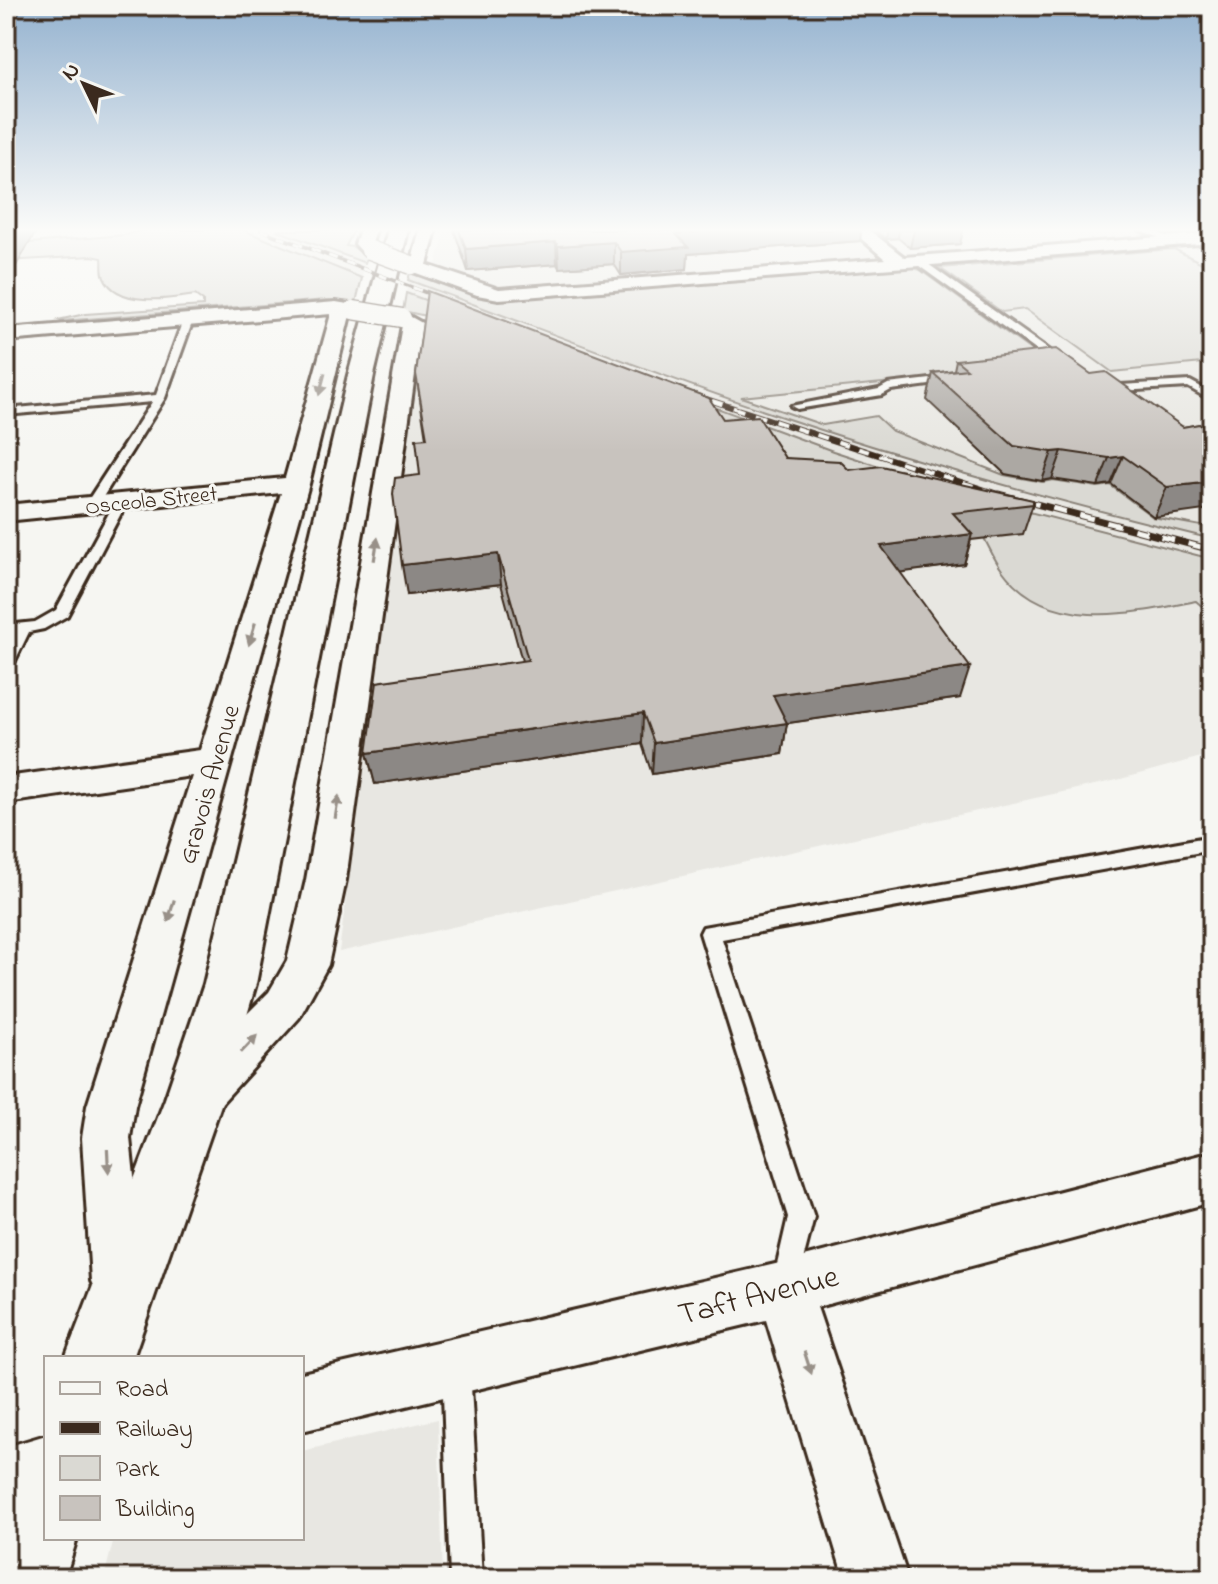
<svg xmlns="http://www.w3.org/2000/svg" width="1218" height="1584" font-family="'Indie Flower',sans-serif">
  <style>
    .built { fill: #e8e7e2 }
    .green { fill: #dad9d3; stroke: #8a8278; stroke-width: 2 }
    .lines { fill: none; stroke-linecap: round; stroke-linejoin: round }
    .lane-casing { stroke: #3b2a1e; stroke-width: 6 }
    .street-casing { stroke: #3b2a1e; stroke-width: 6 }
    .primary-casing { stroke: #3b2a1e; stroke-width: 6 }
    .lane { fill: #f6f6f2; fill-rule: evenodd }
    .street { fill: #f6f6f2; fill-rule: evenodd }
    .primary { fill: #f6f6f2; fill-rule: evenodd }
    .rail-far2-casing { stroke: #3b2a1e; stroke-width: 4 }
    .rail-far1-casing { stroke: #3b2a1e; stroke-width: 6 }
    .rail-casing { stroke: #3b2a1e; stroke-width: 7 }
    .rail-far2 { stroke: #f6f6f2; stroke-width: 3; stroke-dasharray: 9; stroke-linecap: butt }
    .rail-far1 { stroke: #f6f6f2; stroke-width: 4; stroke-dasharray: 11; stroke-linecap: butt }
    .rail { stroke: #f6f6f2; stroke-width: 5; stroke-dasharray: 14; stroke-linecap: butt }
    .street-bridge-casing { stroke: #3b2a1e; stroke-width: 21; stroke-linecap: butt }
    .street-bridge { stroke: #f6f6f2; stroke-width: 18 }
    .wall { fill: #aca8a3; stroke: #3b2a1e; stroke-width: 2 }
    .shaded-wall { fill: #8c8885; stroke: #3b2a1e; stroke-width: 2 }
    .building { fill: #c8c3be; stroke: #3b2a1e; stroke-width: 2 }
    .oneway { fill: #989088 }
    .labels { text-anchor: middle; stroke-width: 6; stroke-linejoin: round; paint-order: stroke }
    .far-street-label { font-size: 22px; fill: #3b2a1e; stroke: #f6f6f2 }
    .street-label { font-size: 26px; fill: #3b2a1e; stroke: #f6f6f2 }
    .near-street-label { font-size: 32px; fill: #3b2a1e; stroke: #f6f6f2 }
  </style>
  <rect width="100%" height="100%" fill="#f6f6f2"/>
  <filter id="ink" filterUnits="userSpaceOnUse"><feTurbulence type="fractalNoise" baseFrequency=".0125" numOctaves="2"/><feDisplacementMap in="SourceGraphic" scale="16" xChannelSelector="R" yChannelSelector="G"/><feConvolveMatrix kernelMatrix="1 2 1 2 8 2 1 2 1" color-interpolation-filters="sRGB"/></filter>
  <g filter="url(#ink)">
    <g class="built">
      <path d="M243,230H276L365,263L362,278Z"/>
      <path d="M446,230H1212V754L1117,780L339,952L424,301L406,293L408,280L429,287Z"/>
      <path d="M438,1419L443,1578H104L114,1538H302V1451Z"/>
    </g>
    <g class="green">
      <path d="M145,230H243L362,278L356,302L326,300L61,321L58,320L85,314L203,306V301L195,295C170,299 117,308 104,277C101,271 103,265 102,258L92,256L6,261V245L124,235Z"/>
      <path d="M276,230H354L346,246L353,247L367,257L365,263Z"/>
      <path d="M1174,249L1212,268V362L1112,372L1025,309L1002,312L940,268Z"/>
      <path d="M910,267L920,270L1047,362L1044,367L741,397L823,425L876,416L892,431L1004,475L1043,482L1053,480L1098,487L1110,485L1153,517L1212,528V539C1068,504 925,465 785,418C658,376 534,326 408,280L410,273L476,297L511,299Z"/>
      <path d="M406,293L833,451L983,500L1212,559V615L1196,601C1132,614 1047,633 1002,570C995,561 990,549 984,538L435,318L403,311Z"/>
    </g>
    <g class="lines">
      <g class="lane-casing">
        <g id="lane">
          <path d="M1140,230H1151L1179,241L1172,243Z"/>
          <path d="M915,259H921L1066,362V366H1058L915,263Z"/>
          <path d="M188,317L193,320L165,398L96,508H86L85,505L152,402L6,415V409L156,395L183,320Z"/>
          <path d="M956,376L961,379L960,381L891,390L882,395L797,409L791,406L879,389L888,384Z"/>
          <path d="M1190,381L1212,393V401L1188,387L1103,392L1098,389L1103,386Z"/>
          <path d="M121,498L127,502L67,616L44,629L29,632L14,663L6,668V647L13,634L6,635V625L35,622L56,610L115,502Z"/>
          <path d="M1212,836V850L722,939L814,1217L795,1291L786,1295L777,1291L773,1282L788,1217L700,933L703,927Z"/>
          <path d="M456,1355L466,1359L470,1369L482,1578H450L442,1369L446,1359Z"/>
        </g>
      </g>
      <g class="street-casing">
        <g id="street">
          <path d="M360,230H376L372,243L378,250L376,254H364L355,244Z"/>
          <path d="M420,230H436L427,265L499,289L885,259L851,230H869L904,257L1212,233V243L499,299L477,295L405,269L402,265L412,260Z"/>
          <path d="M336,302L360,306L362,310L360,314L350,315L309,484L135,1106L130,1138L145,1281L137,1300L118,1308L99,1300L91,1281L82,1138L87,1106L192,776L6,803V777L200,750L281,493L6,521V505L285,478L331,314L6,341V329Z"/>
          <path d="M402,312L422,323L346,880L328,965L299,1018L218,1107L201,1114L184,1107L178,1092L184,1077L269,992L287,961L306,880L402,325L392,318Z"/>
          <path d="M1212,1152V1202L817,1307L908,1578H844L766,1320L302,1431V1373L784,1262Z"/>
          <path d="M46,1435V1495L6,1507V1447Z"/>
        </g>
      </g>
      <g class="primary-casing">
        <g id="primary">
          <path d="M388,230H408L374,375L256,984L223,1099L133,1358H65L165,1099L204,984L348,375Z"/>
          <path d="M46,1478V1538H77L65,1578H6V1523L19,1489Z"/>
        </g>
      </g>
      <use href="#lane" class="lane"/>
      <use href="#street" class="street"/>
      <use href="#primary" class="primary"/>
      <g class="rail-far2-casing">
        <path id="rail-far2" d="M261,230L448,301"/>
      </g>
      <g class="rail-far1-casing">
        <path id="rail-far1" d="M691,394L1004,496"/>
      </g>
      <g class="rail-casing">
        <path id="rail" d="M998,494L1212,550"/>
      </g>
      <use href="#rail-far2" class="rail-far2"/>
      <use href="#rail-far1" class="rail-far1"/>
      <use href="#rail" class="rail"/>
      <g class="street-bridge-casing">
        <g id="street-bridge">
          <path d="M370,250L411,265"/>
          <path d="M353,310L402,318"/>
        </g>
      </g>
      <use href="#street-bridge" class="street-bridge"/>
    </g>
    <g class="wall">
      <path d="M454,230H861L860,241L688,254L687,269L621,275L614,264L559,268L557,264L468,271Z"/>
      <path d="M874,230H963L960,244L910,248L898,238L886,239Z"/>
      <path d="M1167,230H1212V231H1169Z"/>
      <path d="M956,360L1091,374L1183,427L1199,424L1154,517L1111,484L1098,486L1052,479L1042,481L1005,474L927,400L933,373L954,370Z"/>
      <path d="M416,374L723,419L785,458L1033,504L1023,534L971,540L964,564L900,572L960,698L787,723L782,754L652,774L642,744L375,784L367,753L522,661L501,584L407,595L420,475L426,438Z"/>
    </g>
    <g class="shaded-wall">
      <path d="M16,230H37L6,283V246Z"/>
      <path d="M729,230H861L860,241L688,254L687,269L621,275V252L676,234Z"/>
      <path d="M888,230H899L898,238L886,239Z"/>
      <path d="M914,230H963L960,244L910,248Z"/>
      <path d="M556,242L557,264L468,271L466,249Z"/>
      <path d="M614,242V264L559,268L558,246Z"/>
      <path d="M1062,451L1052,479L1042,481L1052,452Z"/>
      <path d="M1123,456L1111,484L1098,486L1109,458Z"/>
      <path d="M1212,482V509L1154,517L1167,487Z"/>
      <path d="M972,534L964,564L874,576L881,546Z"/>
      <path d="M498,554L501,584L407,595L402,565Z"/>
      <path d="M970,667L960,698L768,726L773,695Z"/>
      <path d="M643,713L642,744L375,784L367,753Z"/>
      <path d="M787,723L782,754L652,774L654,743Z"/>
    </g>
    <g class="building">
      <path d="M6,230H16L6,246Z"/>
      <path d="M459,230H729L676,234L688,247L621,252L614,242L558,246L556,242L466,249Z"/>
      <path d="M427,291L709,398L723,419L758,416L785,458L840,461L849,470L881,466L1033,500V504L953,513L972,534L881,546L970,667L773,695L787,723L654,743L643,713L367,753L377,682L528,660L498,554L402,565L393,494L395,478L420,475L416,439L427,438L416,374Z"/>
      <path d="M1056,349L1091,374L1106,372L1183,427L1199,424L1212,433V482L1167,487L1123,456L1109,458L1062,451L1052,452L1014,446L933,373L967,369L956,360Z"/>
    </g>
    <defs><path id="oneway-solid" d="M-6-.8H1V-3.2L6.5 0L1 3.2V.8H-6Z" transform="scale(2)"/></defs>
    <g class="oneway">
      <use href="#oneway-solid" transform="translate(322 384) rotate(105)"/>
      <use href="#oneway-solid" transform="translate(376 549) rotate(-81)"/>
      <use href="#oneway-solid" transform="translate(252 634) rotate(106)"/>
      <use href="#oneway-solid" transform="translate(337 807) rotate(-81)"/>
      <use href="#oneway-solid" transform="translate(171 911) rotate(106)"/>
      <use href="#oneway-solid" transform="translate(249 1044) rotate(-47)"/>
      <use href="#oneway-solid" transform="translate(108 1161) rotate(87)"/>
      <use href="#oneway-solid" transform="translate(808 1363) rotate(72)"/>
    </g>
  </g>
  <linearGradient id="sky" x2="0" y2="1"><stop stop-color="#94b2cf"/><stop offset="0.51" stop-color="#fbfbf9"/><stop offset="1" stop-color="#fbfbf9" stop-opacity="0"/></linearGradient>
  <rect width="1218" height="451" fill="url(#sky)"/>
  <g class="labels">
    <g class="far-street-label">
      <text transform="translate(151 499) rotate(-6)" y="8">Osceola Street</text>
    </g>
    <g class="street-label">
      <text transform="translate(208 784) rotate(-74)" y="9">Gravois Avenue</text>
    </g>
    <g class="near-street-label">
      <text transform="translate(758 1294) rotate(-14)" y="11">Taft Avenue</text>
    </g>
  </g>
  <rect width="1218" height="1584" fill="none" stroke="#f6f6f2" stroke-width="32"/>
  <rect x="16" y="16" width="1186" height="1552" fill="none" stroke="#3b2a1e" stroke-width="3" filter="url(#ink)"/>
  <rect x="44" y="1356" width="260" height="184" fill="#f6f6f2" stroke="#aba49d" stroke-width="2"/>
  <rect x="60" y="1382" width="40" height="12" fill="#f6f6f2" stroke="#aba49d" stroke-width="2"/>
  <text x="116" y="1396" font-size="24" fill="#3b2a1e">Road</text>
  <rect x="60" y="1422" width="40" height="12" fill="#3b2a1e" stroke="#aba49d" stroke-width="2"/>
  <text x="116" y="1436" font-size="24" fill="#3b2a1e">Railway</text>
  <rect x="60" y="1456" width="40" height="24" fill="#dad9d3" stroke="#aba49d" stroke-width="2"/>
  <text x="116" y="1476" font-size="24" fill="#3b2a1e">Park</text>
  <rect x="60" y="1496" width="40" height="24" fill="#c8c3be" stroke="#aba49d" stroke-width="2"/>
  <text x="116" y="1516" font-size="24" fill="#3b2a1e">Building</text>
  <g transform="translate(84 84) rotate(313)" stroke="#f6f6f2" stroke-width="6" paint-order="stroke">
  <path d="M0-6L14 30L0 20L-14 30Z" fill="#3b2a1e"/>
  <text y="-12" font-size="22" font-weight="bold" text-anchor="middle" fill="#3b2a1e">N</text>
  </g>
</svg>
